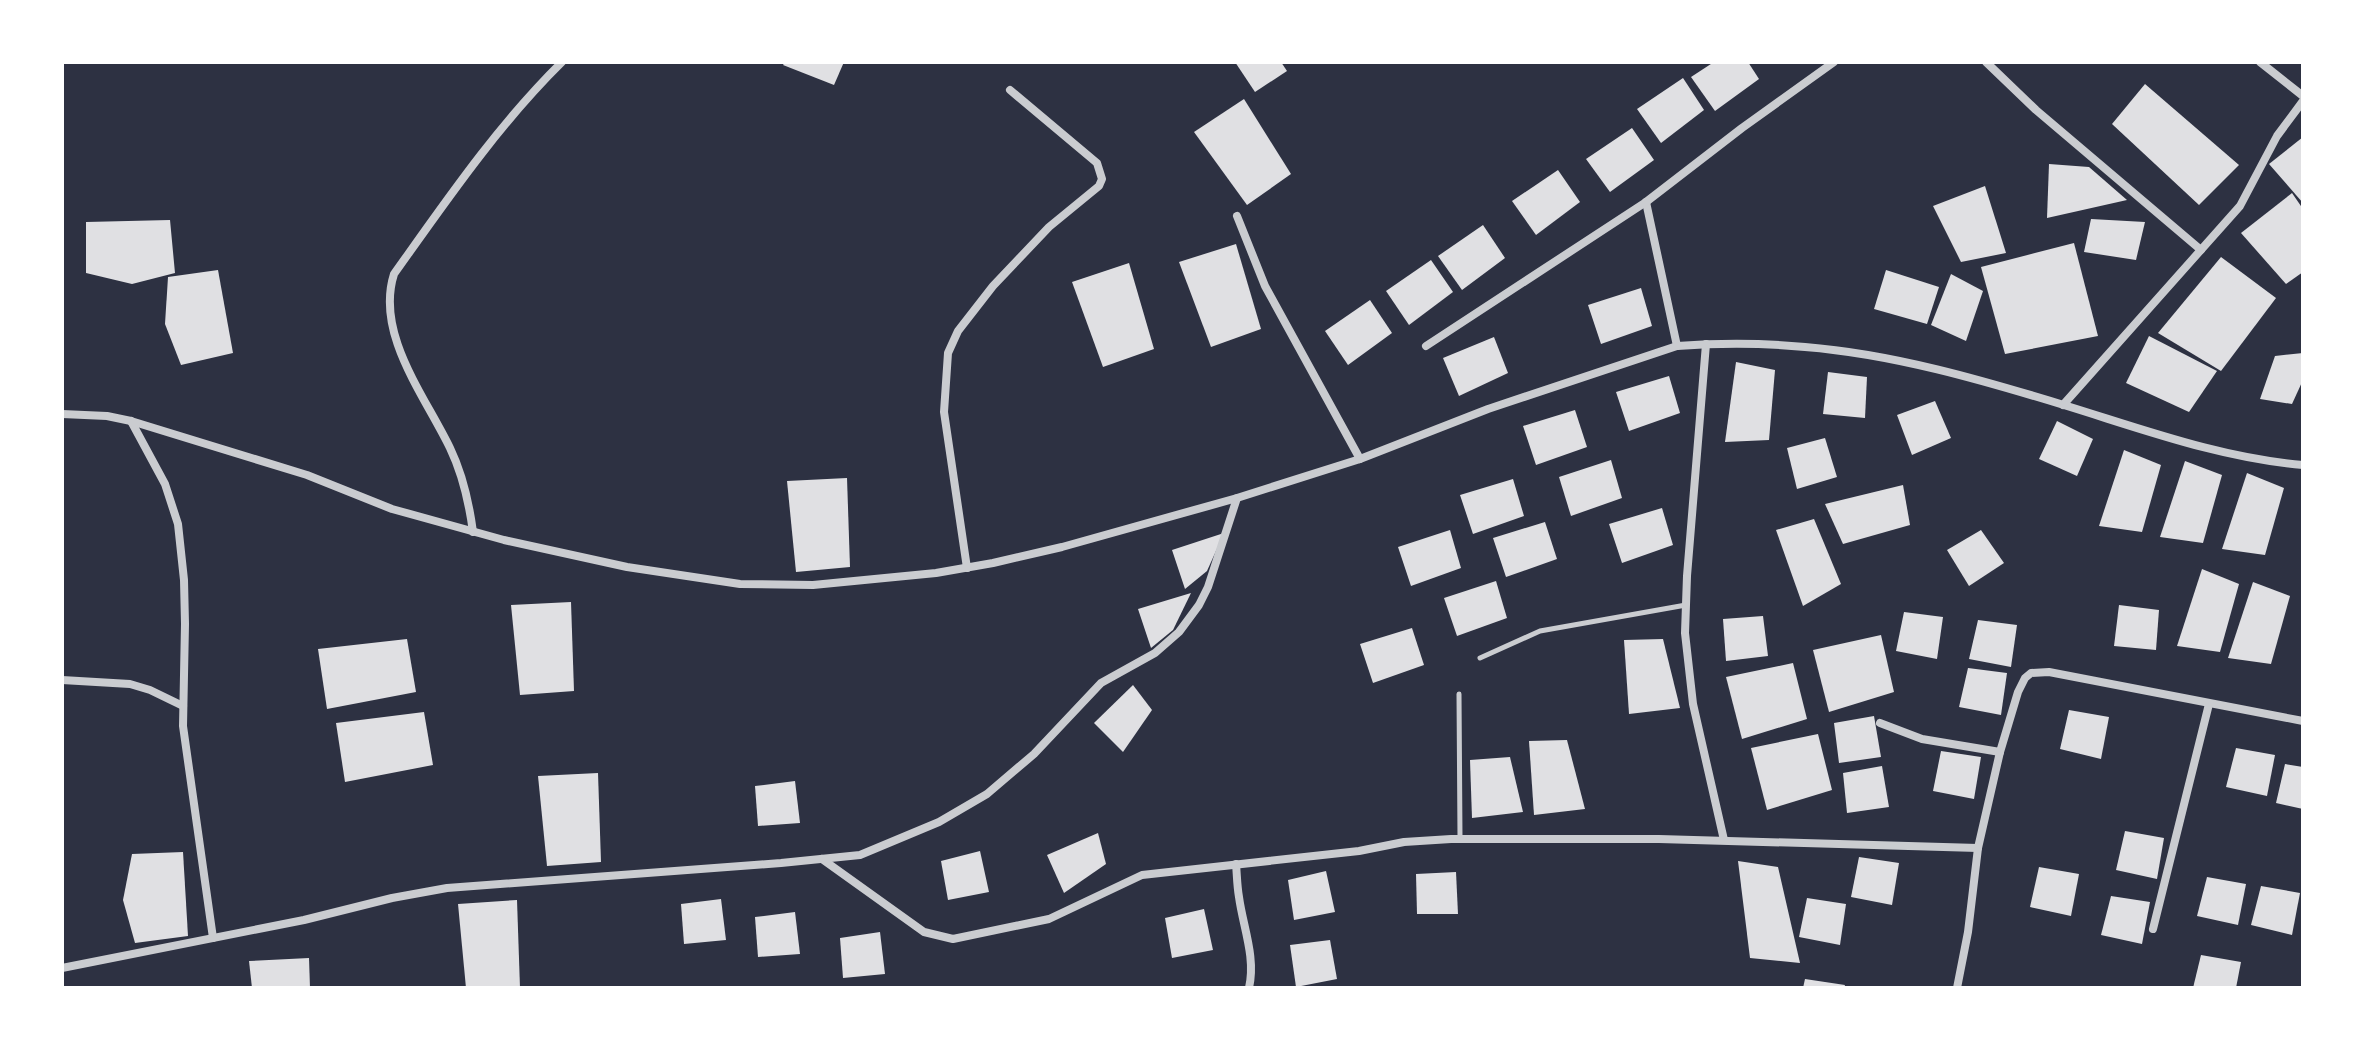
<svg xmlns="http://www.w3.org/2000/svg" width="2365" height="1050" font-family="'DejaVu Sans',sans-serif">
  <style>
    .building { fill: #e0e0e3 }
    .lines { fill: none; stroke-linecap: round; stroke-linejoin: round }
    .service { stroke: #caccd0; stroke-width: 5 }
    .minor { stroke: #caccd0; stroke-width: 8 }
  </style>
  <rect width="100%" height="100%" fill="#2d3142"/>
  <g class="building">
    <path d="M785,62H844L834,85L783,65Z"/>
    <path d="M1235,62H1281L1287,71L1255,92Z"/>
    <path d="M1714,62H1748L1759,79L1715,111L1691,77Z"/>
    <path d="M1683,78L1704,110L1661,143L1637,109Z"/>
    <path d="M2145,84L2239,165L2199,205L2112,124Z"/>
    <path d="M1244,99L1291,174L1247,205L1194,132Z"/>
    <path d="M1632,128L1654,160L1610,192L1586,159Z"/>
    <path d="M2303,137V203L2269,164Z"/>
    <path d="M2049,164L2089,167L2127,200L2047,218Z"/>
    <path d="M1558,170L1580,202L1536,235L1512,201Z"/>
    <path d="M1985,186L2006,253L1961,262L1933,206Z"/>
    <path d="M2292,193L2303,209V272L2286,284L2241,233Z"/>
    <path d="M2091,219L2145,222L2136,260L2084,252Z"/>
    <path d="M170,220L175,273L132,284L86,273V222Z"/>
    <path d="M1483,225L1505,258L1462,290L1438,256Z"/>
    <path d="M2074,243L2098,336L2005,354L1981,267Z"/>
    <path d="M1236,244L1261,329L1211,347L1179,262Z"/>
    <path d="M2221,257L2276,298L2221,371L2158,333Z"/>
    <path d="M1431,260L1453,292L1409,325L1386,291Z"/>
    <path d="M1129,263L1154,349L1103,367L1072,282Z"/>
    <path d="M218,270L233,353L181,365L165,324L168,277Z"/>
    <path d="M1886,270L1939,287L1927,324L1874,309Z"/>
    <path d="M1951,274L1983,291L1966,341L1931,325Z"/>
    <path d="M1641,288L1652,326L1601,344L1588,305Z"/>
    <path d="M1370,300L1392,333L1348,365L1325,331Z"/>
    <path d="M2149,336L2217,371L2189,412L2126,383Z"/>
    <path d="M1494,337L1508,373L1459,396L1443,358Z"/>
    <path d="M2303,353V380L2292,404L2260,399L2275,356Z"/>
    <path d="M1736,362L1775,370L1769,440L1725,442Z"/>
    <path d="M1828,372L1867,377L1865,418L1823,414Z"/>
    <path d="M1669,376L1680,413L1629,431L1616,392Z"/>
    <path d="M1935,401L1951,438L1912,455L1897,415Z"/>
    <path d="M1575,410L1587,447L1536,465L1523,426Z"/>
    <path d="M2057,421L2093,439L2077,476L2039,459Z"/>
    <path d="M1825,438L1837,477L1797,489L1787,448Z"/>
    <path d="M2124,450L2161,465L2142,532L2099,526Z"/>
    <path d="M1611,460L1622,498L1571,516L1559,477Z"/>
    <path d="M2185,461L2222,475L2203,543L2160,537Z"/>
    <path d="M2247,473L2284,488L2265,555L2222,549Z"/>
    <path d="M847,478L850,567L796,572L787,481Z"/>
    <path d="M1513,479L1524,516L1473,534L1460,495Z"/>
    <path d="M1903,485L1910,525L1843,544L1825,504Z"/>
    <path d="M1662,508L1673,545L1622,563L1609,524Z"/>
    <path d="M1814,519L1841,584L1803,606L1776,530Z"/>
    <path d="M1545,522L1557,559L1506,577L1493,538Z"/>
    <path d="M1450,530L1461,568L1411,586L1398,547Z"/>
    <path d="M1981,530L2004,563L1969,586L1947,550Z"/>
    <path d="M1224,533L1207,571L1185,589L1172,550Z"/>
    <path d="M2202,569L2239,584L2220,652L2177,646Z"/>
    <path d="M1496,581L1507,618L1457,636L1444,598Z"/>
    <path d="M2253,582L2290,596L2271,664L2228,658Z"/>
    <path d="M1191,593L1173,630L1151,648L1138,609Z"/>
    <path d="M571,602L574,691L520,695L511,605Z"/>
    <path d="M2119,605L2159,610L2156,650L2114,646Z"/>
    <path d="M1904,612L1943,617L1937,659L1896,651Z"/>
    <path d="M1763,616L1768,656L1726,661L1723,619Z"/>
    <path d="M1978,620L2017,625L2011,667L1969,659Z"/>
    <path d="M1412,628L1424,665L1373,683L1360,644Z"/>
    <path d="M1881,635L1894,692L1829,712L1813,650Z"/>
    <path d="M407,639L416,692L327,709L318,649Z"/>
    <path d="M1663,639L1680,708L1629,714L1624,640Z"/>
    <path d="M1793,663L1807,719L1742,739L1726,677Z"/>
    <path d="M1968,668L2007,673L2001,715L1959,707Z"/>
    <path d="M1133,685L1152,710L1123,752L1094,723Z"/>
    <path d="M2069,710L2109,717L2101,759L2060,749Z"/>
    <path d="M424,712L433,765L345,782L336,723Z"/>
    <path d="M1874,716L1881,757L1839,763L1834,723Z"/>
    <path d="M1818,734L1832,790L1767,810L1751,748Z"/>
    <path d="M1567,740L1585,809L1534,815L1529,741Z"/>
    <path d="M2236,748L2275,755L2267,796L2226,787Z"/>
    <path d="M1941,751L1981,757L1974,799L1933,791Z"/>
    <path d="M1510,757L1523,812L1472,818L1470,760Z"/>
    <path d="M2285,764L2303,767V809L2276,803Z"/>
    <path d="M1882,766L1889,807L1847,813L1843,773Z"/>
    <path d="M598,773L601,862L547,866L538,776Z"/>
    <path d="M795,781L800,823L758,826L755,786Z"/>
    <path d="M2125,831L2164,838L2157,879L2116,870Z"/>
    <path d="M1098,833L1106,864L1064,893L1047,855Z"/>
    <path d="M980,851L989,892L948,900L941,861Z"/>
    <path d="M183,852L188,936L135,943L123,900L132,854Z"/>
    <path d="M1859,857L1899,863L1892,905L1851,897Z"/>
    <path d="M1738,861L1778,867L1800,963L1750,958Z"/>
    <path d="M2039,867L2079,874L2071,916L2030,907Z"/>
    <path d="M1326,871L1335,912L1294,920L1288,880Z"/>
    <path d="M1456,872L1458,914H1417L1416,874Z"/>
    <path d="M2207,877L2246,884L2238,925L2197,916Z"/>
    <path d="M2261,886L2300,893L2292,935L2251,925Z"/>
    <path d="M2111,896L2150,902L2142,944L2101,935Z"/>
    <path d="M1807,898L1846,904L1840,945L1799,937Z"/>
    <path d="M721,899L726,940L684,944L681,904Z"/>
    <path d="M517,900L520,988H466L458,904Z"/>
    <path d="M1204,909L1213,950L1172,958L1165,918Z"/>
    <path d="M795,912L800,954L758,957L755,917Z"/>
    <path d="M880,932L885,974L843,978L840,938Z"/>
    <path d="M1330,940L1337,979L1296,987L1290,945Z"/>
    <path d="M2201,955L2241,962L2236,988H2193Z"/>
    <path d="M309,958L310,988H252L249,961Z"/>
    <path d="M1805,979L1845,985L1844,988H1803Z"/>
  </g>
  <g class="lines">
    <g class="service">
      <path d="M1480,658L1540,631L1686,605"/>
      <path d="M1459,694L1460,838"/>
    </g>
    <g class="minor">
      <path d="M1986,62L2036,110L2201,250"/>
      <path d="M2260,62L2303,96"/>
      <path d="M1646,202L1677,346"/>
      <path d="M1237,216L1265,286L1360,459"/>
      <path d="M1706,344L1687,576L1685,633L1693,704L1724,840"/>
      <path d="M1426,346L1646,202L1742,128L1834,62"/>
      <path d="M2063,405L2240,206L2277,136L2303,101"/>
      <path d="M62,414L107,416L131,421L307,475L392,509L504,540L627,567L740,584L813,585L936,573L993,563L1062,547L1237,498L1360,459L1488,409L1677,346C1719,343 1763,343 1805,347C1893,354 1982,380 2067,406C2145,430 2221,458 2303,465"/>
      <path d="M131,421L165,484L178,524L184,580L185,624L183,726L213,938"/>
      <path d="M473,532C469,502 463,475 450,448C425,396 375,334 394,274C446,201 498,125 562,62"/>
      <path d="M967,568L944,412L948,353L958,331L993,286L1049,227L1099,186L1102,179L1097,163L1010,90"/>
      <path d="M62,680L130,684L150,690L183,706"/>
      <path d="M1880,723L1922,739L2000,752"/>
      <path d="M822,859L924,932L953,939L1049,919L1142,875L1359,851L1404,842L1451,839H1659L1978,848"/>
      <path d="M1236,864C1237,875 1237,886 1239,897C1243,927 1256,957 1249,988"/>
      <path d="M2153,929L2209,704"/>
      <path d="M62,968L304,920L392,898L447,888L781,863L860,855L939,822L987,794L1034,754L1101,683L1155,653L1179,632L1199,605L1208,587L1237,498"/>
      <path d="M1957,988L1968,932L1978,848L2000,752L2018,692L2025,678L2031,673L2049,672L2303,721"/>
    </g>
  </g>
  <rect width="2365" height="1050" fill="none" stroke="#ffffff" stroke-width="128"/>
</svg>
